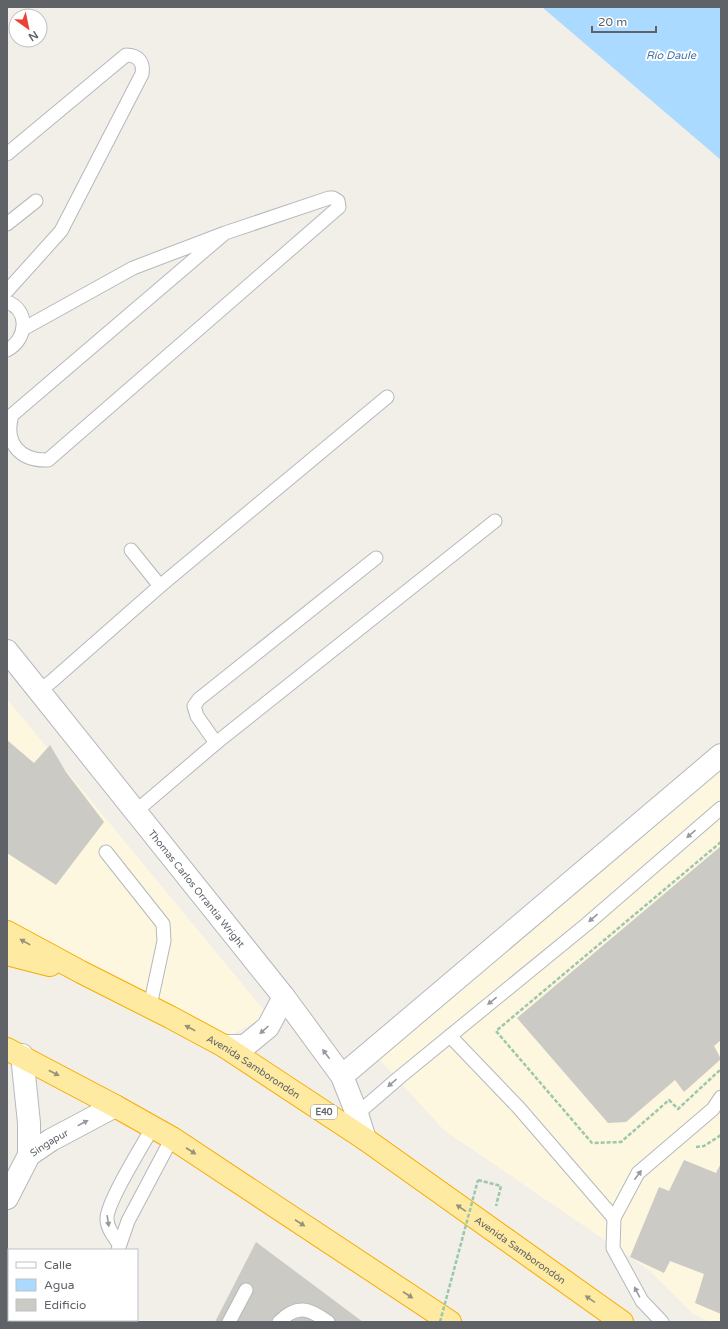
<svg xmlns="http://www.w3.org/2000/svg" width="728" height="1329" font-family="'Varela Round',sans-serif">
  <style>
    .commercial { fill: #fef7e0 }
    .water { fill: #aadaff }
    .building { fill: #cccac5 }
    .lines { fill: none; stroke-linecap: round; stroke-linejoin: round }
    .service-casing { stroke: #b5b8bc; stroke-width: 15 }
    .minor-casing { stroke: #b5b8bc; stroke-width: 24 }
    .trunk-casing { stroke: #f9ab00; stroke-width: 24 }
    .path { stroke: #9cc7a9; stroke-width: 2.5; stroke-dasharray: 4 2; stroke-linecap: butt }
    .service { stroke: #fff; stroke-width: 13 }
    .minor { stroke: #fff; stroke-width: 22 }
    .trunk { stroke: #feeaa1; stroke-width: 22 }
    .path-bridge { stroke: #9cc7a9; stroke-width: 2.5; stroke-dasharray: 4 2; stroke-linecap: butt }
    .oneway { fill: #979a9d }
    .oneway2 { fill: #97927c }
    .labels { text-anchor: middle; stroke-width: 4; stroke-linejoin: round; paint-order: stroke }
    .shield { fill: #fff; stroke: #8f9295; stroke-width: 1 }
    .shield-label { font-size: 9px; font-weight: bold; fill: #5f6368 }
    .street-label { font-size: 10px; fill: #5f6368; stroke: #fff }
    .water-label { font-size: 11px; font-style: italic; fill: #4174aa; stroke: #fff }
  </style>
  <rect width="100%" height="100%" fill="#f1efe8"/>
  <g class="commercial">
    <path d="M7,699L268,1015L228,1037L7,920Z"/>
    <path d="M721,771V1322H709L692,1313L650,1271L444,1130L371,1050Z"/>
  </g>
  <path class="water" d="M542,7H721V160Z"/>
  <g class="building">
    <path d="M7,740L34,763L50,745L66,772L104,822L56,885L7,853Z"/>
    <path d="M721,846V1040L714,1046L721,1059L684,1092L675,1080L626,1122L608,1123L517,1018Z"/>
    <path d="M684,1160L716,1173L721,1163V1314L695,1303L704,1274L670,1261L664,1273L630,1257L659,1187L669,1191Z"/>
    <path d="M256,1242L363,1322H215Z"/>
  </g>
  <g class="lines">
    <g class="service-casing">
      <g id="service">
        <path d="M7,154L126,55C138,55 144,62 142,74L61,231L7,291"/>
        <path d="M7,224L36,201"/>
        <path d="M7,302C30,310 27,340 7,350"/>
        <path d="M23,329L133,268L225,233L329,198H333L338,201L339,207L48,460C19,461 4,442 12,415L225,233"/>
        <path d="M131,550L160,586"/>
        <path d="M39,691L52,681L160,586L387,397"/>
        <path d="M216,743L197,716L194,706L199,699L376,558"/>
        <path d="M135,812L216,743L495,521"/>
        <path d="M106,852L163,924L164,941L150,1006"/>
        <path d="M450,1036L519,1108L614,1218"/>
        <path d="M357,1114L401,1076L587,924L721,808"/>
        <path d="M119,1244C114,1237 107,1228 107,1219C106,1204 143,1144 153,1127"/>
        <path d="M118,1250L128,1221L172,1138"/>
        <path d="M80,1322L82,1320"/>
        <path d="M229,1322L246,1290"/>
        <path d="M279,1322C297,1304 309,1308 328,1322"/>
        <path d="M662,1322L642,1301L613,1248L614,1218L638,1173L713,1109L721,1097"/>
      </g>
    </g>
    <g class="minor-casing">
      <g id="minor">
        <path id="s1" d="M7,651L284,997L342,1076L357,1114L365,1139"/>
        <path d="M224,1046H245L268,1027L284,997"/>
        <path d="M22,1055L29,1123V1155"/>
        <path d="M342,1076L721,755"/>
        <path id="s2" d="M7,1198L29,1155L51,1140L115,1106"/>
      </g>
    </g>
    <g class="trunk-casing">
      <g id="trunk">
        <path id="s3" d="M7,932L81,972L170,1017L224,1046L365,1139L622,1322"/>
        <path d="M7,954L50,965"/>
        <path d="M7,1049L115,1106L172,1138L450,1322"/>
      </g>
    </g>
    <g class="path">
      <path d="M721,842L496,1031L592,1143L621,1142L669,1100L678,1109L721,1069"/>
      <path d="M696,1147L704,1146L721,1135"/>
      <path d="M478,1180L501,1186L496,1206"/>
    </g>
    <use href="#service" class="service"/>
    <use href="#minor" class="minor"/>
    <use href="#trunk" class="trunk"/>
    <path class="path-bridge" d="M440,1322L478,1180"/>
  </g>
  <defs><path id="oneway-solid" d="M-6-.8H1V-3.2L6.5 0L1 3.2V.8H-6Z"/></defs>
  <g class="oneway">
    <use href="#oneway-solid" transform="translate(691 834) rotate(139)"/>
    <use href="#oneway-solid" transform="translate(593 918) rotate(139)"/>
    <use href="#oneway-solid" transform="translate(492 1001) rotate(141)"/>
    <use href="#oneway-solid" transform="translate(264 1030) rotate(138)"/>
    <use href="#oneway-solid" transform="translate(326 1054) rotate(-127)"/>
    <use href="#oneway-solid" transform="translate(392 1083) rotate(139)"/>
    <use href="#oneway-solid" transform="translate(83 1123) rotate(-28)"/>
    <use href="#oneway-solid" transform="translate(638 1175) rotate(-53)"/>
    <use href="#oneway-solid" transform="translate(108 1221) rotate(81)"/>
    <use href="#oneway-solid" transform="translate(637 1292) rotate(-118)"/>
  </g>
  <g class="oneway2">
    <use href="#oneway-solid" transform="translate(25 942) rotate(-151)"/>
    <use href="#oneway-solid" transform="translate(190 1028) rotate(-152)"/>
    <use href="#oneway-solid" transform="translate(54 1073) rotate(28)"/>
    <use href="#oneway-solid" transform="translate(191 1151) rotate(33)"/>
    <use href="#oneway-solid" transform="translate(461 1208) rotate(-145)"/>
    <use href="#oneway-solid" transform="translate(300 1223) rotate(33)"/>
    <use href="#oneway-solid" transform="translate(408 1295) rotate(33)"/>
    <use href="#oneway-solid" transform="translate(590 1299) rotate(-145)"/>
  </g>
  <g class="labels">
    <rect class="shield" x="311" y="1105" width="26" height="14" rx="3"/>
    <g class="shield-label">
      <text x="324" y="1115">E40</text>
    </g>
    <g class="street-label">
      <text dy="4" stroke="none"><textPath href="#s1" startOffset="304">Thomas Carlos Orrantia Wright</textPath></text>
      <text dy="4" stroke="none"><textPath href="#s3" startOffset="281">Avenida Samborondón</textPath></text>
      <text dy="4" stroke="none"><textPath href="#s2" startOffset="72">Singapur</textPath></text>
      <text dy="4" stroke="none"><textPath href="#s3" startOffset="605">Avenida Samborondón</textPath></text>
    </g>
    <g class="water-label">
      <text x="671" y="59">Río Daule</text>
    </g>
  </g>
  <rect width="728" height="1329" fill="none" stroke="#5f6368" stroke-width="16"/>
  <rect x="8" y="1249" width="130" height="72" fill="#ffffff" stroke="#bfc1c3"/>
  <rect x="16" y="1262" width="20" height="6" fill="#ffffff" stroke="#bfc1c3"/>
  <text x="44" y="1269" font-size="12" fill="#5f6368">Calle</text>
  <rect x="16" y="1279" width="20" height="12" fill="#aadaff" stroke="#bfc1c3"/>
  <text x="44" y="1289" font-size="12" fill="#5f6368">Agua</text>
  <rect x="16" y="1299" width="20" height="12" fill="#cccac5" stroke="#bfc1c3"/>
  <text x="44" y="1309" font-size="12" fill="#5f6368">Edificio</text>
  <g transform="translate(28 28) rotate(147)"><circle r="19" fill="#ffffff" stroke="#bfc1c3"/>
  <path d="M0-3L7 15L0 10L-7 15Z" fill="#ea4335"/>
  <text y="-6" font-size="11" font-weight="bold" text-anchor="middle" fill="#5f6368">N</text>
  </g>
  <path d="M592 26v6h64v-6" fill="none" stroke="#5f6368" stroke-width="2"/>
  <text x="598" y="26" font-size="12" fill="#5f6368" stroke="#ffffff" stroke-width="3" paint-order="stroke">20 m</text>
</svg>
